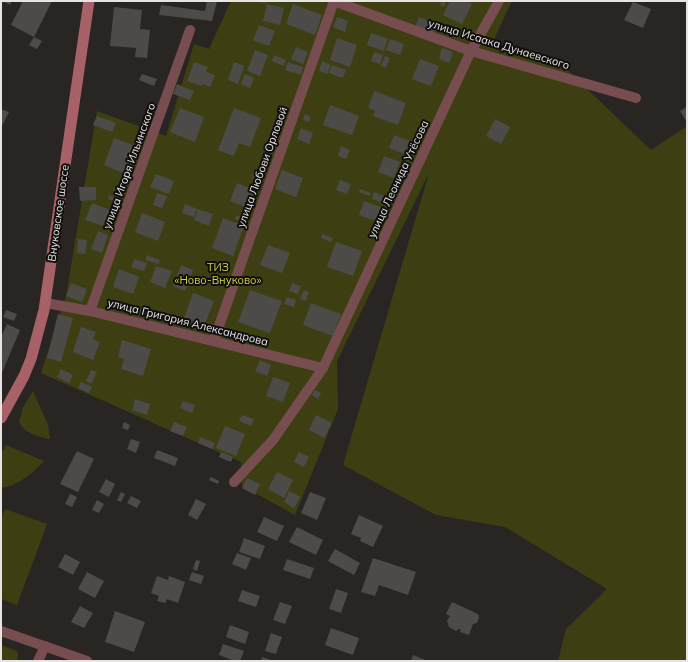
<svg xmlns="http://www.w3.org/2000/svg" width="688" height="662" font-family="Mulish,sans-serif">
  <style>
    .green { fill: #3d3f13 }
    .building { fill: #4d4b47 }
    .lines { fill: none; stroke-linecap: round; stroke-linejoin: round }
    .minor { stroke: #784d50; stroke-width: 10 }
    .secondary { stroke: #a66267; stroke-width: 11 }
    .labels { text-anchor: middle; stroke-width: 4; stroke-linejoin: round; paint-order: stroke }
    .street-label { font-size: 11px; fill: #e7e4e3; stroke: #100f0e }
    .park-label { font-size: 11px; fill: #d0d446; stroke: #100f0e }
  </style>
  <rect width="100%" height="100%" fill="#292523"/>
  <g class="green">
    <path d="M231,1H512L491,46L566,69L651,150L687,126V661H558L566,629L607,589L505,527L436,515L343,465L429,173L337,361L338,409L295,515L242,486L241,462L41,373L66,296L97,111L166,136L194,44L209,49Z"/>
    <path d="M33,391L48,425L50,439C37,436 25,434 19,422L23,407Z"/>
    <path d="M6,445L44,461C33,473 18,486 1,488V454Z"/>
    <path d="M5,509L47,524L17,605L1,599V519Z"/>
    <path d="M1,645L17,651L18,655L17,661H1Z"/>
  </g>
  <g class="building">
    <path d="M3,1H12L10,5Z"/>
    <path d="M23,1H52L34,37L42,41L37,49L29,45L34,37L11,25Z"/>
    <path d="M207,1H217L212,21L159,15L161,5L205,11Z"/>
    <path d="M257,1H267L266,4Z"/>
    <path d="M441,1H446L444,7L440,5Z"/>
    <path d="M450,1H467L472,4L462,24L443,15Z"/>
    <path d="M633,2L651,9L643,28L624,20Z"/>
    <path d="M267,4L284,8L280,25L263,21Z"/>
    <path d="M293,4L322,15L315,35L286,24Z"/>
    <path d="M114,7L142,10L140,29L150,30L147,58L135,57L136,48L110,46Z"/>
    <path d="M337,17L348,21L345,32L333,27Z"/>
    <path d="M419,17L437,24L433,35L415,27Z"/>
    <path d="M259,25L275,31L269,46L253,40Z"/>
    <path d="M371,33L388,39L384,51L367,45Z"/>
    <path d="M337,38L357,45L350,67L330,60Z"/>
    <path d="M390,39L404,44L400,55L386,50Z"/>
    <path d="M296,47L308,52L303,64L291,59Z"/>
    <path d="M442,48L453,52L449,63L439,59Z"/>
    <path d="M255,50L268,55L260,76L247,71Z"/>
    <path d="M374,52L383,55L380,64L371,61Z"/>
    <path d="M274,55L286,60L283,66L272,61Z"/>
    <path d="M385,56L390,58L386,68L381,66Z"/>
    <path d="M420,59L439,66L431,86L412,79Z"/>
    <path d="M322,61L331,65L327,74L319,71Z"/>
    <path d="M194,62L208,67L206,72L215,75L210,87L202,84L201,86L187,81Z"/>
    <path d="M234,62L244,66L238,84L228,80Z"/>
    <path d="M288,62L303,67L301,75L285,70Z"/>
    <path d="M332,65L346,70L343,78L329,73Z"/>
    <path d="M142,74L157,79L154,86L139,80Z"/>
    <path d="M245,74L254,78L250,88L241,84Z"/>
    <path d="M177,84L194,91L190,100L173,94Z"/>
    <path d="M374,91L406,103L398,125L373,116L375,111L368,108Z"/>
    <path d="M330,105L359,116L352,135L323,125Z"/>
    <path d="M687,107V122L680,111Z"/>
    <path d="M180,108L204,117L195,142L170,132Z"/>
    <path d="M234,108L261,118L250,147L239,143L234,156L218,150Z"/>
    <path d="M1,109L9,112L1,128Z"/>
    <path d="M305,114L311,117L309,122L303,120Z"/>
    <path d="M97,116L116,123L112,132L93,125Z"/>
    <path d="M495,119L510,127L501,144L486,136Z"/>
    <path d="M301,128L313,133L309,144L297,139Z"/>
    <path d="M394,135L410,141L405,154L389,148Z"/>
    <path d="M114,138L133,145L129,156L135,158L132,165L127,163L123,173L104,165Z"/>
    <path d="M341,146L350,150L346,159L338,156Z"/>
    <path d="M384,156L400,162L394,178L378,172Z"/>
    <path d="M254,170L264,174L262,180L252,177Z"/>
    <path d="M282,170L303,178L296,197L275,189Z"/>
    <path d="M156,174L174,181L169,194L150,187Z"/>
    <path d="M340,180L351,184L347,194L336,190Z"/>
    <path d="M237,183L255,190L248,208L230,201Z"/>
    <path d="M79,187H96V200L80,201Z"/>
    <path d="M115,187L126,191L124,196L113,193Z"/>
    <path d="M360,189L371,193L370,196L359,192Z"/>
    <path d="M374,192L392,199L390,205L372,199Z"/>
    <path d="M157,193L167,196L162,208L153,205Z"/>
    <path d="M109,195L120,200L119,203L108,199Z"/>
    <path d="M364,201L383,208L378,222L359,215Z"/>
    <path d="M92,203L110,210L103,226L85,220Z"/>
    <path d="M185,204L197,209L194,217L182,213Z"/>
    <path d="M198,209L213,214L209,226L194,220Z"/>
    <path d="M142,213L165,222L158,241L135,232Z"/>
    <path d="M236,215L246,219L244,223L235,219Z"/>
    <path d="M223,218L244,226L233,256L212,248Z"/>
    <path d="M98,231L108,235L102,253L91,249Z"/>
    <path d="M322,234L333,238L331,242L321,238Z"/>
    <path d="M78,239L87,240L85,254L77,253Z"/>
    <path d="M336,242L362,251L353,276L327,267Z"/>
    <path d="M268,245L290,253L282,273L260,265Z"/>
    <path d="M147,255L160,260L159,264L145,260Z"/>
    <path d="M134,259L147,263L144,271L131,267Z"/>
    <path d="M181,265L193,270L185,291L173,286Z"/>
    <path d="M156,266L172,271L165,288L150,282Z"/>
    <path d="M119,269L139,277L133,294L113,287Z"/>
    <path d="M71,283L87,289L82,302L66,296Z"/>
    <path d="M292,283L301,286L298,294L289,291Z"/>
    <path d="M250,290L282,301L270,333L238,322Z"/>
    <path d="M304,290L309,292L306,301L300,299Z"/>
    <path d="M193,293L214,301L204,326L184,318Z"/>
    <path d="M287,297L296,300L294,307L284,304Z"/>
    <path d="M311,303L341,314L333,336L303,325Z"/>
    <path d="M139,308L149,312L147,317L137,313Z"/>
    <path d="M6,310L17,314L14,321L3,317Z"/>
    <path d="M58,314L73,318L61,362L47,358Z"/>
    <path d="M7,324L20,330L1,375V337Z"/>
    <path d="M81,327L96,332L93,339L100,342L93,360L73,352Z"/>
    <path d="M122,340L151,349L143,376L121,369L124,359L118,357Z"/>
    <path d="M260,360L271,365L267,376L255,371Z"/>
    <path d="M61,369L73,375L69,383L57,377Z"/>
    <path d="M91,370L97,372L91,384L86,381Z"/>
    <path d="M273,377L290,383L283,402L266,396Z"/>
    <path d="M81,382L92,387L89,393L78,388Z"/>
    <path d="M315,390L321,393L318,399L312,395Z"/>
    <path d="M135,399L150,404L147,415L132,410Z"/>
    <path d="M183,401L195,405L192,413L180,408Z"/>
    <path d="M242,415L254,419L251,426L239,421Z"/>
    <path d="M316,415L332,423L324,438L309,430Z"/>
    <path d="M124,422L130,425L128,430L122,428Z"/>
    <path d="M174,422L187,427L183,436L170,431Z"/>
    <path d="M225,426L245,434L236,456L216,448Z"/>
    <path d="M200,437L215,443L212,449L198,443Z"/>
    <path d="M131,439L140,442L136,453L127,449Z"/>
    <path d="M157,450L178,458L175,466L154,458Z"/>
    <path d="M77,451L94,459L78,492L60,484Z"/>
    <path d="M221,452L233,457L231,462L219,457Z"/>
    <path d="M299,452L309,457L304,467L294,462Z"/>
    <path d="M277,472L293,480L284,498L268,489Z"/>
    <path d="M211,477L219,481L218,484L209,480Z"/>
    <path d="M247,478L260,484L255,495L242,488Z"/>
    <path d="M106,479L115,484L109,497L99,492Z"/>
    <path d="M289,491L300,497L294,508L284,502Z"/>
    <path d="M121,492L125,494L121,502L117,500Z"/>
    <path d="M310,492L326,498L317,520L301,513Z"/>
    <path d="M70,494L77,497L72,507L65,504Z"/>
    <path d="M131,496L141,501L137,508L127,503Z"/>
    <path d="M196,499L206,504L197,520L188,515Z"/>
    <path d="M97,500L104,504L99,513L92,510Z"/>
    <path d="M359,515L383,526L373,547L360,541L361,538L351,534Z"/>
    <path d="M264,517L284,526L277,541L257,532Z"/>
    <path d="M297,527L323,540L316,555L289,542Z"/>
    <path d="M244,538L265,546L260,559L239,552Z"/>
    <path d="M335,549L360,563L354,575L328,561Z"/>
    <path d="M237,553L251,558L246,570L232,564Z"/>
    <path d="M65,554L80,562L73,575L58,567Z"/>
    <path d="M373,558L416,572L408,595L379,585L375,596L361,592Z"/>
    <path d="M287,559L314,568L310,579L283,570Z"/>
    <path d="M196,560L200,561L197,571L193,569Z"/>
    <path d="M87,572L104,581L95,598L78,589Z"/>
    <path d="M192,572L204,576L201,584L189,580Z"/>
    <path d="M157,576L168,580L169,576L185,582L178,603L167,599L165,603L157,601L159,596L151,593Z"/>
    <path d="M336,589L348,593L341,613L329,609Z"/>
    <path d="M242,590L260,596L256,607L238,601Z"/>
    <path d="M280,602L292,606L285,624L273,620Z"/>
    <path d="M452,602L478,614L479,617L477,623L473,624L469,635L460,632L461,630L459,629L456,631L449,627L447,621L450,616L446,614Z"/>
    <path d="M80,606L93,613L84,628L71,622Z"/>
    <path d="M115,611L145,622L134,652L105,642Z"/>
    <path d="M230,625L249,632L245,644L226,637Z"/>
    <path d="M331,628L359,638L353,655L325,645Z"/>
    <path d="M271,633L282,637L276,654L265,651Z"/>
    <path d="M223,644L244,651L240,661H235L219,655Z"/>
    <path d="M413,655L428,661H411Z"/>
    <path d="M262,657L274,661H261Z"/>
  </g>
  <g class="lines">
    <g class="minor">
      <path d="M334,1L471,51L636,98"/>
      <path d="M46,303L90,311L323,368"/>
      <path d="M90,311L190,30"/>
      <path d="M214,340L334,1"/>
      <path d="M234,482L273,440L323,368L471,51L499,1"/>
      <path d="M1,631L87,661"/>
      <path d="M38,661L45,646"/>
    </g>
    <path class="secondary" d="M1,418L24,376L31,359L44,310L89,1"/>
  </g>
  <g class="labels">
    <g class="street-label">
      <text transform="translate(499 44) rotate(17)" y="4">улица Исаака Дунаевского</text>
      <text transform="translate(129 166) rotate(-70)" y="4">улица Игоря Ильинского</text>
      <text transform="translate(262 167) rotate(-70)" y="4">улица Любови Орловой</text>
      <text transform="translate(398 179) rotate(-65)" y="4">улица Леонида Утёсова</text>
      <text transform="translate(58 213) rotate(-82)" y="4">Внуковское шоссе</text>
      <text transform="translate(188 322) rotate(14)" y="4">улица Григория Александрова</text>
    </g>
    <g class="park-label">
      <text x="218" y="271">ТИЗ<tspan x="218" dy="13">«Ново-Внуково»</tspan></text>
    </g>
  </g>
  <rect width="688" height="662" fill="none" stroke="#e7e4e3" stroke-width="4"/>
</svg>
